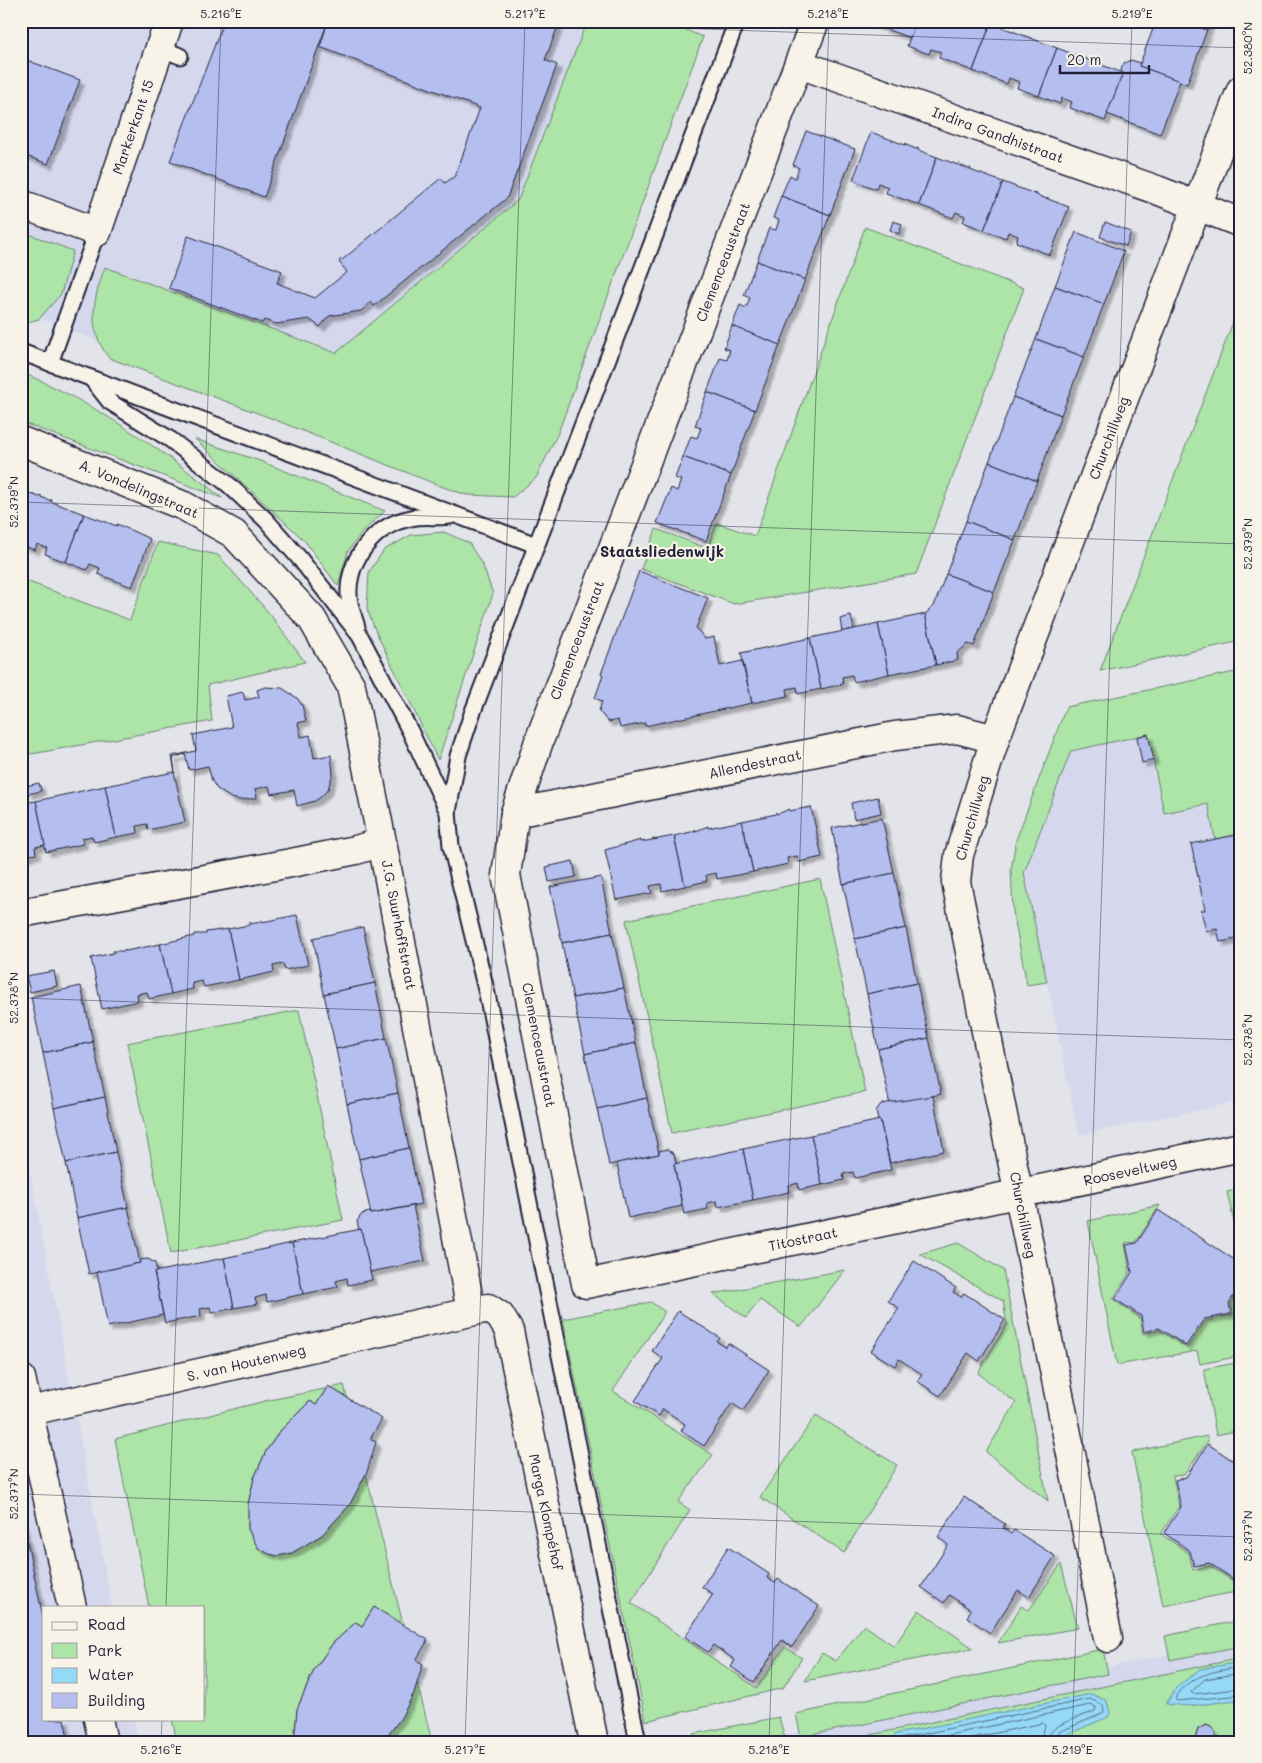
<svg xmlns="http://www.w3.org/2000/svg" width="1262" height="1763" font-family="Mali,sans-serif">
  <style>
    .built { fill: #d5d8ec }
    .green { fill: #ade4a7; stroke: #688371 }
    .water { fill: #95d9f7; stroke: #6790ac }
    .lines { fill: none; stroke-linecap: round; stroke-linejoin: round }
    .shore { stroke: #506b86; stroke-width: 1 }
    .building { fill: #b4beef; stroke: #22223b; filter: url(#shadow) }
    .service-casing { stroke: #22223b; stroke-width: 19 }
    .minor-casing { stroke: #22223b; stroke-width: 31 }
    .service { stroke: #f7f3e8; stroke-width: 15 }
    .minor { stroke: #f7f3e8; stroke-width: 28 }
    .ticks { fill: none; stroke: #22223b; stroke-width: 1; stroke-opacity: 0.45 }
    .labels { text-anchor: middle; stroke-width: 4.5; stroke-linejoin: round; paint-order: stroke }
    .street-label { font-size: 14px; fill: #22223b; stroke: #f7f3e8 }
    .neighbourhood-label { font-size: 15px; font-weight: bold; fill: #22223b; stroke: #f7f3e8 }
    .neatline { fill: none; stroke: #22223b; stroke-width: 2 }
    .ticks-label { font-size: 12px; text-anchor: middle; fill: #22223b }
  </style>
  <defs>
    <filter id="shadow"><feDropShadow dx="4.5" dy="4.5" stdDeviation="1" flood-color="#0004"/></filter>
  </defs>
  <rect width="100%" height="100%" fill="#e3e3ea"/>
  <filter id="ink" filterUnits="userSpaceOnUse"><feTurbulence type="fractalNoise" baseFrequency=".02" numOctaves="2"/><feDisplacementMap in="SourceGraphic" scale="10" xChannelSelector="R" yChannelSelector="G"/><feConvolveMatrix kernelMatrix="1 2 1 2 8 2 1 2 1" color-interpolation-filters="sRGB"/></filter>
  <g filter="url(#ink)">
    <g class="built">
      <path d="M21,21H661L492,498L21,311Z"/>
      <path d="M1241,671V1101L1079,1135L1024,873L1089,702Z"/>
      <path d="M21,1123L112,1607H44V1719H134L138,1742H21Z"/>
      <path d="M1241,1639V1742H752Z"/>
    </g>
    <g class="green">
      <path d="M587,21H663L703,37L558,433L536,478L513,497L467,495L443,487L268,417L109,358C86,328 93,300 105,267L336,353L518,200Z"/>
      <path d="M865,227L1024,288L916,574L734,604L641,569L656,529L707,548L717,523L755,536Z"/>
      <path d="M21,231L73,251L61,294L39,319L21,324Z"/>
      <path d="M1241,301V641L1100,671Z"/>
      <path d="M21,372C94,403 160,448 222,498L21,422Z"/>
      <path d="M195,439L260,461L385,511L363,531L348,551L338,586L304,540Z"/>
      <path d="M444,532L469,543L483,566L493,594L438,760L376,632L367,609L369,572L384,550L411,535Z"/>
      <path d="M158,542L218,555L269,613L305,662L208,685L212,721L32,754L21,750V579L130,620Z"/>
      <path d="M1235,672L1241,700V834L1215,839L1208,804L1164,813L1148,734L1071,751L1024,873L1047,982L1027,985L1013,911L1011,870L1016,840L1066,707Z"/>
      <path d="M820,879L865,1092L672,1133L626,920Z"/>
      <path d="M299,1010L343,1220L171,1253L127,1043Z"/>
      <path d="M1241,1189V1252L1227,1192Z"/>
      <path d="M1160,1205L1136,1242L1125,1243L1130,1272L1113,1299L1140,1318L1143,1334L1159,1330L1187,1348L1205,1321L1233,1315L1231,1303L1241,1288V1356L1200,1364L1197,1351L1117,1365L1088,1221Z"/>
      <path d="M958,1243L1003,1270L1048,1501L986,1452L1016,1403L978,1373L1007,1324L1003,1301L920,1254Z"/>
      <path d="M845,1270L801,1327L760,1300L746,1318L713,1294Z"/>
      <path d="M651,1302L665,1312L613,1391L713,1455L678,1502L690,1510L631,1603L757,1688L785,1647L802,1658L783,1688L646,1721L563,1319Z"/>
      <path d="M1241,1362V1430L1216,1435L1204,1369Z"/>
      <path d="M344,1385L432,1742H177L172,1719H204V1607H149L115,1439L265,1401Z"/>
      <path d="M816,1415L897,1465L844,1553L760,1497Z"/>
      <path d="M1207,1436L1208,1441L1184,1475L1173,1476L1179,1506L1161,1534L1189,1553L1193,1570L1210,1566L1237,1583L1241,1578V1591L1163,1606L1132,1452Z"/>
      <path d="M1061,1564L1078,1628L998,1643L1021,1606L1029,1610Z"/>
      <path d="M919,1610L973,1648L805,1681L822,1653L836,1661L864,1625L894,1646Z"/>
      <path d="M1241,1620V1646L1170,1660L1165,1636Z"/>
      <path d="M1103,1649L1108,1674L801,1737L796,1714Z"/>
      <path d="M1241,1658V1742H836Z"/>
      <path d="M779,1717L786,1742H695L693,1734Z"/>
    </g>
    <g class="water">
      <path d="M1241,1662V1693L1236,1700L1190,1706L1166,1704L1176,1688L1200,1669Z"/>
      <path d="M1091,1694L1107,1701L1110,1713L1108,1717L1061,1737L1057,1742H889L896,1734Z"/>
    </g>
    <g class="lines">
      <g class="shore">
        <path d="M1241,1667C1215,1671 1189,1674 1175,1699L1177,1701L1232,1696L1241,1691"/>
        <path d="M1241,1673L1205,1679L1191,1692L1193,1694L1229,1690L1241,1685"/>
        <path d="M896,1742L899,1739L1090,1699L1103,1705L1104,1713L1059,1732L1054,1742"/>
        <path d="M916,1742L1090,1705L1096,1707L1095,1711C1080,1718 1048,1723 1047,1742"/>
        <path d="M953,1742L1043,1723L1045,1726L1040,1742"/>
      </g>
    </g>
    <g class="building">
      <path d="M224,21H328L264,197L170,161Z"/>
      <path d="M328,21H560L545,60L557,65L507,198L374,306L371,302L361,311L329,316L320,327L309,319L276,324L264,320L262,323L169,288L188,236L282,271L277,283L315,298L347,272L339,262L341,259L342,260L441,178L445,183L455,176L480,108L320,47Z"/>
      <path d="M864,21H916L910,38Z"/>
      <path d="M916,21L991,23L973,71L939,58L941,52L931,49L929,54L907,46Z"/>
      <path d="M1156,21H1183L1207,30L1187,84L1139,66Z"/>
      <path d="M1183,21H1211L1207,30Z"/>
      <path d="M991,23L1057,48L1039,96L1017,88L1019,82L1009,78L1007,84L973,71Z"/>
      <path d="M1057,48L1123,73L1105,121L1070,108L1072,102L1062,98L1060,104L1039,96Z"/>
      <path d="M21,58L80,80L48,164L21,154Z"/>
      <path d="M1131,60L1140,63L1139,66L1180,81L1160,134L1107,114L1123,73L1120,72L1124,63Z"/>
      <path d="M806,131L855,149L830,215L781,196L790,175L795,178L799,168L793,165Z"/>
      <path d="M871,132L905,145L906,143V145L916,149L918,148V150L937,157L919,205L886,193L888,187L878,183L876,189L853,180Z"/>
      <path d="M937,157L958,165L959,163V165L969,169L971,168L970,170L1003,182L984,230L963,222L965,216L956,212L953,218L919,205Z"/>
      <path d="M1003,182L1035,194L1037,193L1036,195L1047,199L1048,197V199L1069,207L1050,255L1016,242L1018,236L1008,232L1006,238L984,230Z"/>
      <path d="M781,196L830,215L805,280L757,261L769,228L776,230L779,220L773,218Z"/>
      <path d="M893,221L902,224L899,234L890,230Z"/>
      <path d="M1105,222L1131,232L1126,246L1100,237Z"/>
      <path d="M1076,232L1124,251L1104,304L1055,286Z"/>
      <path d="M757,261L805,280L780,345L732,326L740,305L746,308L750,298L744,295Z"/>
      <path d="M1055,286L1104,304L1084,357L1036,339Z"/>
      <path d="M732,326L780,345L755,410L707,392L720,358L727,360L730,350L724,348Z"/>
      <path d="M1036,339L1084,357L1061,415L1013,397Z"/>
      <path d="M707,392L755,410L731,475L683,457L691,436L697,438L701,428L695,426Z"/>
      <path d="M1013,397L1061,415L1037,481L989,462Z"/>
      <path d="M683,457L731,475L706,541L657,523L671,488L677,491L681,480L675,478Z"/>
      <path d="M989,462L1037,481L1015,540L966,521Z"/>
      <path d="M21,490L39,497L41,495V497L51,501V499L52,502L84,514L66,562L45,554L47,548L37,544L35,550L21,545Z"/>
      <path d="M84,514L117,526V524L150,539L132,587L98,574L100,568L90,564L87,570L66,562Z"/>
      <path d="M966,521L1015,540L994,592L946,574Z"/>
      <path d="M639,571L708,598L696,628L705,639L714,637L720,666L742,661L752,703L645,726V723L620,728L618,720L608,722L599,711L602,701L595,698L603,675L601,674Z"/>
      <path d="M946,574L994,592L974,646L968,644L957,653L958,660L936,665L925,614L934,606Z"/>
      <path d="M925,614L936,665L889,674L878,624Z"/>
      <path d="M851,616L854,629L842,632L840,619Z"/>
      <path d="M878,624L889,674L854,682L852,675L842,677L843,684L821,689L810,638Z"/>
      <path d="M810,638L821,689L798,694L797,687L787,689L788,696L752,703L741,653Z"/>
      <path d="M265,687L282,688L297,698L302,705L306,721L298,723L301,737L310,735L314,758L331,755L333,773L328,789L322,796L315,801L297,806L294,790L271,794L269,786L255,789L257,798L240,800L231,798L217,789L212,781L208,766L189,770L185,754L173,758L175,773L172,756L196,751L193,735L232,727L226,696L243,692L245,700L259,697L257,690Z"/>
      <path d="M1148,734L1154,760L1142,763L1137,737Z"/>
      <path d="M174,772L185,822L148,830L147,824L137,826L138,833L116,837L105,786Z"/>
      <path d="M39,783L41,791L28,794L26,786Z"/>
      <path d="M105,786L116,837L94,842L92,836L82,838L83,844L46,852L36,801Z"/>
      <path d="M878,797L881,813L854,819L851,803Z"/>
      <path d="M36,801L45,845L35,847L36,854L21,857V803Z"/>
      <path d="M811,807L822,857L799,862L797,856L787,858L788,864L753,872L742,821L776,814V812L778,814L789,809V811Z"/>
      <path d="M882,818L894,873L843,884L832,828Z"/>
      <path d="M742,821L753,872L717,879L716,873L706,875L707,881L685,886L674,836L695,831V829L696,831L708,826V828Z"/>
      <path d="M1241,834V938L1220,942L1217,929L1206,931L1201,910H1205L1191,844Z"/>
      <path d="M674,836L685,886L662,891L661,884L650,886L652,893L616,900L605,850L641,840V842L652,840L653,838V840Z"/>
      <path d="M573,861L576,877L549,882L546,867Z"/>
      <path d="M894,873L906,928L855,939L843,884Z"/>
      <path d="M601,877L612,933L562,943L550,887Z"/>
      <path d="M297,915L308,965L285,970L283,964L273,966L274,972L239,980L228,929L249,925L250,922V924L261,922L262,920V922Z"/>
      <path d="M363,927L375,983L324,994L313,938Z"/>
      <path d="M906,928L917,983L867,994L855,939Z"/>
      <path d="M228,929L239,980L204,987L202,981L192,983L193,989L171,994L160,944L194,936V934H206V932Z"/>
      <path d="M612,933L624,988L573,998L562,943Z"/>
      <path d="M160,944L171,994L149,999L147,992L137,994L138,1001L102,1009L91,958L113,953V951H125L124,949L126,951Z"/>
      <path d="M54,971L57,986L30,992L26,976Z"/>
      <path d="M375,983L386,1038L336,1049L324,994Z"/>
      <path d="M917,983L929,1038L878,1049L867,994Z"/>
      <path d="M81,986L93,1042L43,1053L31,997Z"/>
      <path d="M624,988L636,1043L585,1054L573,998Z"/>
      <path d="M386,1038L398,1093L347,1104L336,1049Z"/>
      <path d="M929,1038L941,1094L890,1105L878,1049Z"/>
      <path d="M93,1042L105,1097L54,1108L43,1053Z"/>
      <path d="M636,1043L647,1098L597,1109L585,1054Z"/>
      <path d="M398,1093L409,1148L359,1159L347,1104Z"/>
      <path d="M933,1096L944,1151L890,1163L880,1120L878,1121L876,1111L881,1104Z"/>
      <path d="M105,1097L116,1152L66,1163L54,1108Z"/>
      <path d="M647,1098L659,1154L609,1165L597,1109Z"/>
      <path d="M880,1120L891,1170L855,1178L853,1172L843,1174L844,1180L822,1185L811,1135Z"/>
      <path d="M811,1135L822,1185L799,1190L798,1183L788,1186L789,1192L753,1200L743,1149Z"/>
      <path d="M409,1148L421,1204L371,1214L359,1159Z"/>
      <path d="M667,1149L674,1154L676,1163L674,1164L682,1206L628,1218L617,1163L659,1154V1151Z"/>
      <path d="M743,1149L753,1200L718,1207L717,1201L707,1203L708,1209L684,1214L674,1164Z"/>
      <path d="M116,1152L128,1207L77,1218L66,1163Z"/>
      <path d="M413,1206L425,1261L370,1272L361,1229L359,1230L357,1221L362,1214L370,1212L371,1214Z"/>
      <path d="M128,1207L140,1263L89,1274L77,1218Z"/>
      <path d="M1158,1210L1241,1264V1284L1229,1303L1231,1314L1204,1319L1186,1346L1159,1328L1144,1332L1141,1316L1115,1299L1132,1272L1126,1245L1137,1243Z"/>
      <path d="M361,1229L372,1280L348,1285L347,1278L336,1281L338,1287L303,1294L292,1243Z"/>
      <path d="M292,1243L303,1294L267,1302L266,1295L255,1298L257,1304L234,1308L224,1258Z"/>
      <path d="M224,1258L234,1308L212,1313L210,1307L200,1309L201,1316L165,1323L154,1272Z"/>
      <path d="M148,1259L155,1263L157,1272H154L163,1315L108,1327L97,1272L140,1263L139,1260Z"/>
      <path d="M914,1261L956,1288L953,1292L961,1297L964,1293L1005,1320L979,1361L968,1353L940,1396L917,1381L922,1374L899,1359L895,1366L871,1351L899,1308L888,1301Z"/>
      <path d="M678,1311L720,1338L717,1342L726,1347L728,1343L769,1370L743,1411L732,1403L704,1446L681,1431L685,1424L663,1409L659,1416L635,1401L663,1358L652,1351Z"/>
      <path d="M328,1386L382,1419L370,1439L376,1442L367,1472L349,1506L322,1535L292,1553L278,1556L269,1554L258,1548L248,1529V1504L254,1478L266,1451L280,1431L310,1401L316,1405Z"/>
      <path d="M1208,1444L1241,1466V1572L1235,1580L1209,1563L1194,1566L1190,1551L1164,1533L1181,1507L1175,1480L1186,1477Z"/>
      <path d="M964,1497L1005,1524L1003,1528L1011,1534L1014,1530L1055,1556L1029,1597L1018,1590L990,1633L967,1617L971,1610L949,1595L944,1603L921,1587L948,1545L938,1537Z"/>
      <path d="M21,1514L44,1621V1719H64L69,1742H21Z"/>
      <path d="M728,1547L769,1574L767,1578L775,1583L778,1579L819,1606L792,1647L782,1640L754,1682L731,1667L735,1660L713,1645L708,1652L685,1637L713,1594L702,1587Z"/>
      <path d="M374,1607L428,1640L416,1660L423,1664L414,1693L401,1718L383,1742H294L297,1709L314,1670L333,1643L356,1622L362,1626Z"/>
      <path d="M1206,1725L1211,1727L1215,1732L1216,1742H1194L1198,1729Z"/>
    </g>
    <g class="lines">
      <g class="service-casing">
        <g id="service">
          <path d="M160,48L180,56"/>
          <path d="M21,352L536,545"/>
          <path d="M50,363L97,232"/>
          <path d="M91,378L110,402L171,440L229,485L266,520L300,559L360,636L410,731L448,812"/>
          <path d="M357,627C354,617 350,608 349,597C347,560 374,525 411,518C424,515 437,518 450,516"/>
          <path d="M638,1742L487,994L451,846L448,812L458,756L472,714L737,21"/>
        </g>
      </g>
      <g class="minor-casing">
        <g id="minor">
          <path d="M815,21L539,741L515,813L506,875L586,1284L1241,1147"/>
          <path d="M799,64L1157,190L1241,223"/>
          <path d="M21,204L97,232L169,21"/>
          <path d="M21,441L184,506L234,534L312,619L351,686L382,842"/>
          <path d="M515,813L895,736L957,729L995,739"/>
          <path d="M21,913L291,863L356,850L382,842L471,1311"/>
          <path d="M21,1378L72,1607"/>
          <path d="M21,1413L488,1308L500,1316L509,1331L594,1742"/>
          <path d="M1108,1638L956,882L959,855L995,739L1241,90"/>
          <path d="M98,1719L103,1742"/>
        </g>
      </g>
      <use href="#service" class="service"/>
      <use href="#minor" class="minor"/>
    </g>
  </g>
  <path class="ticks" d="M474,21L1241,48M21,502L1241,544M21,998L1241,1040M21,1494L1241,1537M166,1607L221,21M161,1742L162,1719M465,1742L525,21M769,1742L829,21M1072,1742L1132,21"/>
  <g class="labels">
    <g class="street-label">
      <text transform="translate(133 127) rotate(-71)" y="5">Markerkant 15</text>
      <text transform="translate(998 135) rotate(20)" y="5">Indira Gandhistraat</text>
      <text transform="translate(723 262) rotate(-69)" y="5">Clemenceaustraat</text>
      <text transform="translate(1109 438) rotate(-69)" y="5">Churchillweg</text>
      <text transform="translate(139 489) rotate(23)" y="5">A. Vondelingstraat</text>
      <text transform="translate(577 640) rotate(-69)" y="5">Clemenceaustraat</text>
      <text transform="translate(755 764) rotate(-12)" y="5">Allendestraat</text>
      <text transform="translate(972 818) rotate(-74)" y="5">Churchillweg</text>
      <text transform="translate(399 925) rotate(79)" y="5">J.G. Suurhoffstraat</text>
      <text transform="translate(539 1045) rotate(79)" y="5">Clemenceaustraat</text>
      <text transform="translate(1130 1171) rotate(-12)" y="5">Rooseveltweg</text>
      <text transform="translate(1023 1215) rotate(79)" y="5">Churchillweg</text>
      <text transform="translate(803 1239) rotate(-12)" y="5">Titostraat</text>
      <text transform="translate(246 1363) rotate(-13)" y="5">S. van Houtenweg</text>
      <text transform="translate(546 1512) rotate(78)" y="5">Marga Klompéhof</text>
    </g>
    <g class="neighbourhood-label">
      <text x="662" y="557">Staatsliedenwijk</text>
    </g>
  </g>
  <rect width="1262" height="1763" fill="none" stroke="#f7f3e8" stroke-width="55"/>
  <rect x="42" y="1606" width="162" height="115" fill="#f7f3e8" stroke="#a29fa3"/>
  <rect x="52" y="1622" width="25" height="8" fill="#f7f3e8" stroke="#a29fa3"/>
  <text x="88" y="1630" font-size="15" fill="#22223b">Road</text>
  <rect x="52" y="1643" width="25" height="15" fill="#ade4a7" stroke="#a29fa3"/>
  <text x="88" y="1656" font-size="15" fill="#22223b">Park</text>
  <rect x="52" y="1668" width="25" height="15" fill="#95d9f7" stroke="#a29fa3"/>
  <text x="88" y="1680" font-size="15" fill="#22223b">Water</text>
  <rect x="52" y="1693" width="25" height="15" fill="#b4beef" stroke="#a29fa3"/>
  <text x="88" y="1706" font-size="15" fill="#22223b">Building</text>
  <path d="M1060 65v8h89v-8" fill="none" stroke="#22223b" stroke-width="2.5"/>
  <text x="1067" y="65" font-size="15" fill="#22223b" stroke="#f7f3e8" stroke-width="4" paint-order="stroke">20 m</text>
  <rect x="28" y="28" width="1206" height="1708" class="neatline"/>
  <g class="ticks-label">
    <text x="221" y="18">5.216°E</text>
    <text x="525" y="18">5.217°E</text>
    <text x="828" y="18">5.218°E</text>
    <text x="1132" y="18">5.219°E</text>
    <text transform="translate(1248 48) rotate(-90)" y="4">52.380°N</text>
    <text transform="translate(14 502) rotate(-90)" y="4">52.379°N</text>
    <text transform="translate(1248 544) rotate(-90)" y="4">52.379°N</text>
    <text transform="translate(14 998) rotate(-90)" y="4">52.378°N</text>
    <text transform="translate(1248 1040) rotate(-90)" y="4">52.378°N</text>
    <text transform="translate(14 1494) rotate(-90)" y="4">52.377°N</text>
    <text transform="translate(1248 1536) rotate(-90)" y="4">52.377°N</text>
    <text x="161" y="1754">5.216°E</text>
    <text x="465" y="1754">5.217°E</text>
    <text x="769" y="1754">5.218°E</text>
    <text x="1072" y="1754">5.219°E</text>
  </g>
</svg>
